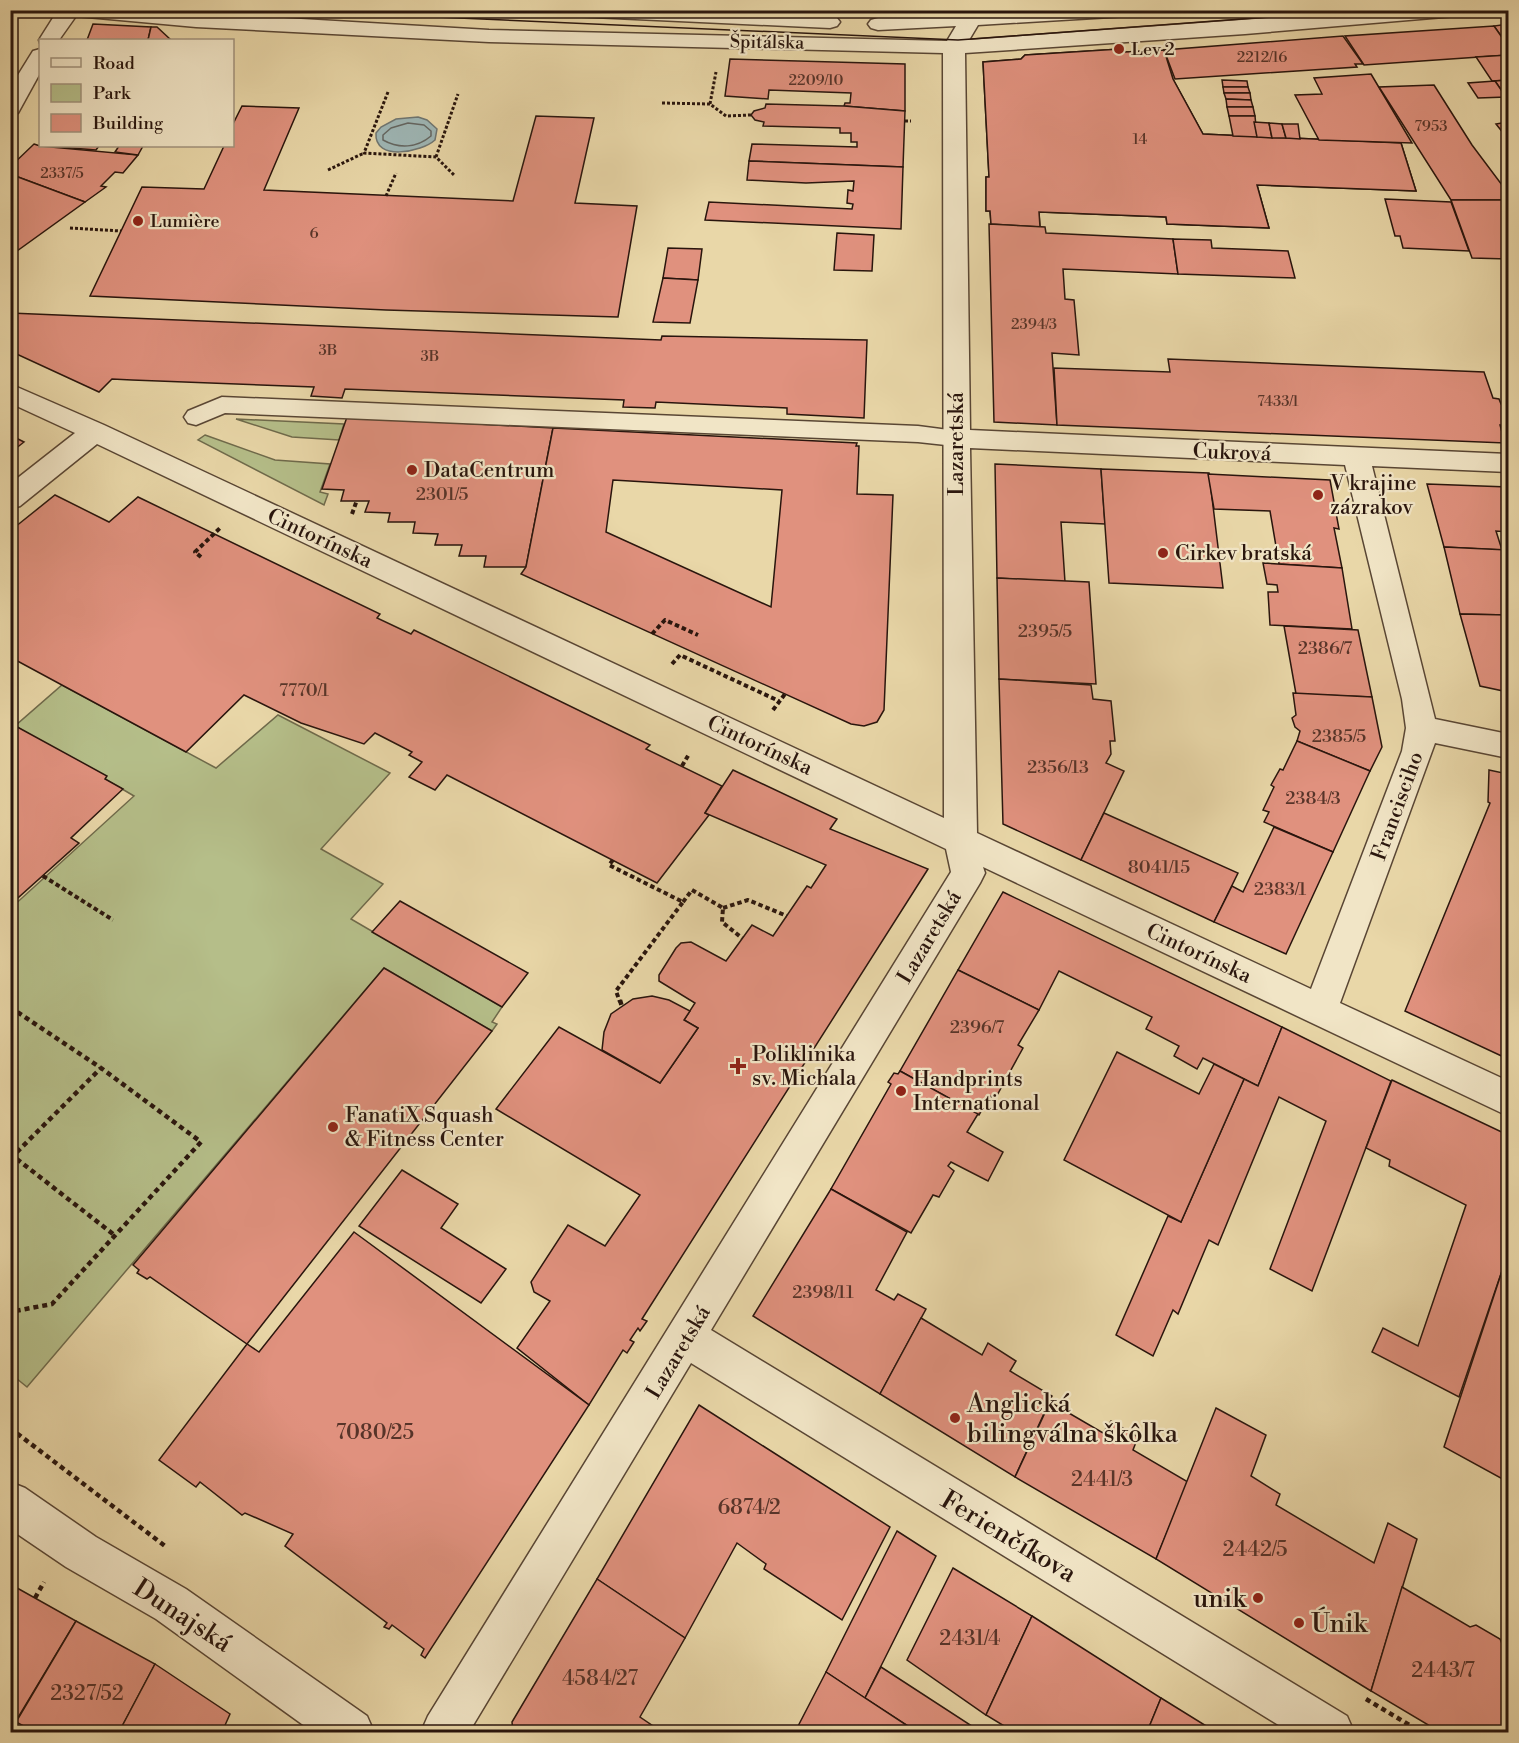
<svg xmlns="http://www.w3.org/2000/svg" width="1519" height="1743" font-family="'Libre Bodoni',serif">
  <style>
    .green { fill: #b5be89; stroke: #6f6a4b; stroke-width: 1.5 }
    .water { fill: #9eb6b5; stroke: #6f7672; stroke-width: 1.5 }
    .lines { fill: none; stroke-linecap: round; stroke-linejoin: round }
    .shore { stroke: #646661; stroke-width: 1.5 }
    .building { fill: #e0917e; stroke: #29150d; stroke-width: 1.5; fill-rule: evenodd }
    .pedestrian-casing { stroke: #594634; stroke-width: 3 }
    .minor-casing { stroke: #594634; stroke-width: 3 }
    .path-far2 { stroke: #29150d; stroke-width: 3; stroke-dasharray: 3 2; stroke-linecap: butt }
    .path-far1 { stroke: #29150d; stroke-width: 4; stroke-dasharray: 4.5 3; stroke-linecap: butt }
    .path { stroke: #29150d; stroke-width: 4.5; stroke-dasharray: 5 4; stroke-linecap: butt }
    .pedestrian { fill: #f1e5c6; fill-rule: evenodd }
    .minor { fill: #f1e5c6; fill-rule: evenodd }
    .tram { stroke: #29150d; stroke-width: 1.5 }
    .poi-dot { fill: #8f2418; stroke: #f1e5c6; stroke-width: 2 }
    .labels { text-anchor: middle; stroke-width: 4.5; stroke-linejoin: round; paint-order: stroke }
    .far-number-label { font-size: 15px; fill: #573429 }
    .far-street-label { font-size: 18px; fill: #29150d; stroke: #f1e5c6 }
    .far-poi-label { font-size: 18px; fill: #29150d; stroke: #f1e5c6; text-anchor: start }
    .number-label { font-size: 18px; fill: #573429 }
    .street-label { font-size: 21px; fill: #29150d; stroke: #f1e5c6 }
    .poi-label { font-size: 21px; fill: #29150d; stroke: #f1e5c6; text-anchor: start }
    .near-number-label { font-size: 21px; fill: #573429 }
    .near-poi-label { font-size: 26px; fill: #29150d; stroke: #f1e5c6; text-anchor: start }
    .near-street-label { font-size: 26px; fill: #29150d; stroke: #f1e5c6 }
  </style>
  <rect width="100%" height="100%" fill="#e9d7a8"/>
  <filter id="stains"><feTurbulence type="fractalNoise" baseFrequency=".00333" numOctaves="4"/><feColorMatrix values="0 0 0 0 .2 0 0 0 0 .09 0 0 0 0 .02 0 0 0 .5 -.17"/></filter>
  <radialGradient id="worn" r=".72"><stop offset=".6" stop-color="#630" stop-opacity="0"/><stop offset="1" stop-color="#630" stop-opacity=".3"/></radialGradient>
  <g class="green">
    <path d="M236,419L344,424L339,440L292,437Z"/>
    <path d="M205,435L275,460L330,464L320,492L328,494L324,505L198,440Z"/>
    <path d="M62,685L216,768L278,715L390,773L321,849L383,884L351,919L502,1007L492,1022L497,1024L492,1031L384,968L27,1387L11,1374V908L134,796L15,726Z"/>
  </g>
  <path class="water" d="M418,117L427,120L437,129L435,140C422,152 374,162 376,133L381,127L396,119Z"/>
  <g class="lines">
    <path class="shore" d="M408,123L424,125L431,131V136C417,148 399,149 383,140V135L391,128Z"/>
  </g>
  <g class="building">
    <path d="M748,10H877V13H808Z"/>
    <path d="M93,24L151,27L148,40H87Z"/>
    <path d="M1508,24V46L1494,26Z"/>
    <path d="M1494,26L1508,46V55L1364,65L1345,36Z"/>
    <path d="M151,27H157L171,40H148Z"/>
    <path d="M1343,36L1363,64H1355L1357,67L1175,79L1164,50Z"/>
    <path d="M1120,49L1125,52L1164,50L1173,79L1203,134L1401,143L1416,191L1257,185L1269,228L1167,224L1166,217L1039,212L1040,227L991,224L990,211H986V177H989L983,62L1021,59L1025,55ZM1131,86L1156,134L1034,130L1032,92L1068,90L1069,98L1073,100L1110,98L1113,96L1106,87ZM1037,166L1067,167L1070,204H1039ZM1130,170L1160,171L1166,208L1135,207Z"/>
    <path d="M1120,49L1125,52L1164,50L1173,79L1203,134L1401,143L1416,191L1257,185L1269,228L1167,224L1166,217L1039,212L1040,227L991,224L990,211H986V177H989L983,62L1021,59L1025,55Z"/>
    <path d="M1508,55V80L1492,81L1476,57Z"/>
    <path d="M730,59L905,64V111L844,106L845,103H850L851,93L769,90L768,99L725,96Z"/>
    <path d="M1371,74L1412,143L1319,140L1295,95L1322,94L1314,78Z"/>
    <path d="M1222,80L1247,81L1248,87H1223Z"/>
    <path d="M1508,80V97H1506L1495,81Z"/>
    <path d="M1495,81L1506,97L1478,98L1468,83Z"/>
    <path d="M1434,85L1472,145L1508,193V200H1451L1379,87Z"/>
    <path d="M1223,87H1248L1250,93H1224Z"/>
    <path d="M1224,93H1250L1251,100L1226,99Z"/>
    <path d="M1226,99L1251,100L1253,107H1227Z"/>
    <path d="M766,104L844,106L905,111L903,167L749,161L752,144L857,147V142H851V133H840V128L763,126L764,122L755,120L751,115L754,111L765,108Z"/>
    <path d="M242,106L299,108L264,190L513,201L536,116L594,118L575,203L637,206L618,317L386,310L90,296L142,187L204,189L224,146H232V126Z"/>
    <path d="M1227,107H1253L1255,116H1229Z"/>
    <path d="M1229,116H1255L1257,137L1233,136Z"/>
    <path d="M1254,122L1269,123L1272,138L1257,137Z"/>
    <path d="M1508,122V139L1496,124Z"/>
    <path d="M1269,123L1282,124L1286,138H1272Z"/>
    <path d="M1282,124H1298L1300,139L1286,138Z"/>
    <path d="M34,144L40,146L138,155L123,173L115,172L101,186L106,187L85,202L10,174V167Z"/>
    <path d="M47,146H99L96,150Z"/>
    <path d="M119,146H143L138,155L115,152Z"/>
    <path d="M749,161L903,167L901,229L705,220L709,202L852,209L853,204L847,203L848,190L853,191L854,181L806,183L747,180Z"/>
    <path d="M10,174L85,202L10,256Z"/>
    <path d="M1385,199L1451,202L1469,251L1403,248L1400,236H1395Z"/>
    <path d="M1451,200H1508V259L1472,258Z"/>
    <path d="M989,224L1045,227L1046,233L1173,239L1178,274L1063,269L1065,299L1074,300L1079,355L1052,353L1057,425L994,422Z"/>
    <path d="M837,233L874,235L872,271L834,270Z"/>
    <path d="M1173,239L1211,240L1212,248L1288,251L1295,278L1178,274Z"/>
    <path d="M668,248L702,249L698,280L663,278Z"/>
    <path d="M663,278L698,280L690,323L653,322Z"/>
    <path d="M10,313L661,340L662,336L867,340L864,418L787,414V408L656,402L655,408L623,407L624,400L345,389L342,398L311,396L314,387L132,380L112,379L99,392L10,351Z"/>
    <path d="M1168,359L1484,372L1493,398L1499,399L1501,404H1508V419H1505L1507,425H1500L1505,443L1057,425L1054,368L1170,372Z"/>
    <path d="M347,417L553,428L526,567H484L486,556H459L462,545H435L438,534L413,533L415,522H388L390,513L365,512L369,501H341L344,490L322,489Z"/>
    <path d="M553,428L857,443L856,446H859L857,494L893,495L884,710L877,722L864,726L851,724L521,574L526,567ZM613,480L782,490L771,607L606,532Z"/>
    <path d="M10,435L24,442L10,453Z"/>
    <path d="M995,464L1101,469L1105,524L1061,522L1065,582L997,578Z"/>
    <path d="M1101,469L1209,473L1223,588L1109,583Z"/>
    <path d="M1208,474L1330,480L1339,529L1334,528L1342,568L1279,564L1270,511L1214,509Z"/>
    <path d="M1427,484L1508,487V532L1496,531L1502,550L1444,547Z"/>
    <path d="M55,495L109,522L138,497L380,614L377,618L411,634L414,630L650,745L646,749L722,786L705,813L709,815L657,883L447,775L435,790L409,777L422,762L409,755L412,752L375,733L364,744L301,723L244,695L186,752L10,657V531Z"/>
    <path d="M1444,547L1508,550V615L1460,614Z"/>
    <path d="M1263,563L1342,568L1352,629L1270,625L1268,592H1278L1277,585L1267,584Z"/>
    <path d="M997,578L1089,582L1096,684L999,679Z"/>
    <path d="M1460,614L1508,615V692L1480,686Z"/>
    <path d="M1284,626L1358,630L1372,697L1296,694Z"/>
    <path d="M999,679L1091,685L1093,699L1111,701L1115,741H1110L1111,754L1106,763L1124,771L1081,860L1003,824Z"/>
    <path d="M1293,693L1372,697L1382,747L1370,771L1297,741L1300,731L1295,727L1292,718L1296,715Z"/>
    <path d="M10,723L107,776L105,779L123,789L71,838L79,843L10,905Z"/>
    <path d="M1297,741L1370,771L1333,852L1264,822L1269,812L1263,810L1274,787L1271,785L1280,769L1283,770Z"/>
    <path d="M733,770L837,819L830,829L928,869L642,1319L647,1321L640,1331L638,1328L630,1340L634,1342L627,1353L623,1350L589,1405L517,1348L550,1301L534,1292L531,1282L568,1225L605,1246L640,1195L496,1109L559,1027L660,1083L698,1028L684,1020L695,1003L659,981V975L676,948L681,943L691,942L726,961L752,925L773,936L807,886L811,888L826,865L705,813Z"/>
    <path d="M1489,770L1508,774V1059L1405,1011L1490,803L1488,802Z"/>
    <path d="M1104,813L1238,873L1214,922L1081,860Z"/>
    <path d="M1274,827L1333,852L1286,954L1214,922L1232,886L1243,892Z"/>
    <path d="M1003,892L1282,1027L1258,1086L1203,1058L1197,1069L1174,1056L1179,1046L1146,1029L1152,1017L1059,971L1039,1010L958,970Z"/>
    <path d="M400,901L528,973L502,1007L372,932Z"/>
    <path d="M384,968L492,1031L247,1344L150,1277L147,1279L137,1273L139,1270L133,1265Z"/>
    <path d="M958,970L1039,1010L1018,1045L1023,1048L995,1099L990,1096L979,1115L900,1071Z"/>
    <path d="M652,996L669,1000L690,1011L684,1020L698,1028L660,1083L602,1050L604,1032L611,1014L633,999Z"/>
    <path d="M1282,1027L1391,1081L1312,1291L1270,1269L1326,1121L1279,1097L1218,1245L1209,1240L1178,1314L1173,1310L1153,1356L1116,1335L1168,1216L1181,1222L1244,1079L1258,1086Z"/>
    <path d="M1117,1052L1199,1094L1214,1064L1244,1079L1181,1222L1064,1160Z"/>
    <path d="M900,1071L978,1114L967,1132L1003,1152L988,1181L951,1162L948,1166L954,1171L939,1197L933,1195L911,1233L831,1189L891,1084L888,1082L894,1073L898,1074Z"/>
    <path d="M1392,1080L1508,1135V1253L1459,1397L1372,1352L1383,1328L1418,1346L1466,1205L1389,1166L1390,1160L1366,1148Z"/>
    <path d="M402,1170L458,1204L441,1228L506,1269L481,1303L359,1226Z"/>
    <path d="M831,1189L907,1232L876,1290L894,1300L898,1294L926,1309L880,1394L753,1316Z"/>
    <path d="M354,1232L589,1405L425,1658L421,1655L424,1649L392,1625L389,1629L384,1627L387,1623L285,1546L293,1534L245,1513L242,1515L200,1482L196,1487L159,1460L247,1344L259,1352Z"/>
    <path d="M1508,1253V1482L1444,1447Z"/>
    <path d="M921,1318L982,1355L988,1343L1016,1361L1010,1371L1052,1396L1015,1477L880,1394Z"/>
    <path d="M1050,1402L1103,1433L1111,1421L1138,1437L1133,1450L1188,1482L1156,1559L1015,1477Z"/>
    <path d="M699,1405L890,1527L842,1620L764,1569L766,1564L737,1543L685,1638L597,1579Z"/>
    <path d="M1216,1408L1266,1435L1251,1476L1280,1494L1276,1505L1374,1563L1388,1523L1417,1539L1371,1691L1156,1559Z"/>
    <path d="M897,1531L936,1556L865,1698L826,1672Z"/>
    <path d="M953,1568L1032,1616L986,1715L907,1660Z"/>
    <path d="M597,1579L685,1638L640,1717L662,1732H513L512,1722Z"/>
    <path d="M10,1584L76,1621L10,1731Z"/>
    <path d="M1402,1587L1470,1627L1476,1625L1500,1639L1503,1646L1508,1650V1732H1440L1371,1691Z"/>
    <path d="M1032,1616L1161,1698L1147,1732H1014L986,1715Z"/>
    <path d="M76,1621L155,1664L119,1732H35L16,1722Z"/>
    <path d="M155,1664L230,1714L222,1732H119Z"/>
    <path d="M881,1667L978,1730L977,1732H917L865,1698Z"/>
    <path d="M826,1672L865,1698L917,1732H795Z"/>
    <path d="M1161,1698L1216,1732H1147Z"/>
  </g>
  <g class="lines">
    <g class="pedestrian-casing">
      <path id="pedestrian" d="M222,397L918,426L964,432L967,438L964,444L955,446L918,442L225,413L196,425L188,423L184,417L188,411Z"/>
    </g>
    <g class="minor-casing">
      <g id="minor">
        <path d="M58,10H149L489,30L947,41L956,26L878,30L871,28L868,24L871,20L878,18L1009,10H1138L1128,16L978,25L969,40L1378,10H1466L1456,16L1245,34L965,53L970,430L1508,454V472L1372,466L1435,719L1508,734V758L1435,743L1340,1003L1508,1081V1116L983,867L985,873L980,883L711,1330L1347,1716L1354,1732H1290L691,1363L469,1732H421L428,1716L951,872L946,849L97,444L20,506L10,509V484L75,433L10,403V384L104,425L944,818L943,53L489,42L196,27L76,16L59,40H40V43L39,40ZM970,448L1345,465L1402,699L1406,728L1402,751L1311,989L977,833Z"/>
        <path d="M561,10H715L830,16L837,18L840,22L837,26L830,28L571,16Z"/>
        <path d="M40,49V73L18,113L10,114V88L33,51Z"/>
        <path d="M10,1482L25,1488L96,1537L186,1589L367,1716L374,1732H313L156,1619L66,1567L10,1529Z"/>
      </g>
    </g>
    <g class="path-far2">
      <path d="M388,92L364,153L436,157L454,175"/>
      <path d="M662,103L710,104L726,116L751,115"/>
      <path d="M710,104L716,72"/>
      <path d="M905,121H911"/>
      <path d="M436,157L458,94"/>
      <path d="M328,170L364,153"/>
      <path d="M386,196L396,173"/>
      <path d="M70,228L121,231"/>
    </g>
    <g class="path-far1">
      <path d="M352,514L357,500"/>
      <path d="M201,557L195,552L220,528"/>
      <path d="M652,634L665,620L698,635"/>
      <path d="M672,664L680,655L779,701"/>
      <path d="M773,710L785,694"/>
      <path d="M682,766L689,754"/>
      <path d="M613,860L609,865L683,902L616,991L620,1002"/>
      <path d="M43,876L113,920"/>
      <path d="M683,902L692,890L723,908L722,922L742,938"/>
      <path d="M723,908L748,900L787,916"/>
    </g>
    <g class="path">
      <path d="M620,1000L622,1007"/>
      <path d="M10,1007L101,1068L201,1142L52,1304L10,1312"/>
      <path d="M10,1154L13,1156L101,1068"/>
      <path d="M10,1159L13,1156L113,1234"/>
      <path d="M10,1428L165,1546"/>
      <path d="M35,1598L44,1582"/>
      <path d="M1366,1699L1421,1732"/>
    </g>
    <use href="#pedestrian" class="pedestrian"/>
    <use href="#minor" class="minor"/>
    <path class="tram" d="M277,10L958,40L1363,10"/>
  </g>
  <g class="poi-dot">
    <circle cx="1119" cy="49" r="6"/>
    <circle cx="138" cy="221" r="6"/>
    <circle cx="412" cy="470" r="6"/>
    <circle cx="1318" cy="495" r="6"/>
    <circle cx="1163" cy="553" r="6"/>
    <path d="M735 1057h6v6h6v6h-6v6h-6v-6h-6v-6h6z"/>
    <circle cx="901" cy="1091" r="6"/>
    <circle cx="333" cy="1127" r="6"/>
    <circle cx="955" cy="1418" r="6"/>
    <circle cx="1258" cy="1598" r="6"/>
    <circle cx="1299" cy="1623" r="6"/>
  </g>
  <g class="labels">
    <g class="far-number-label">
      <text x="1262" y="62">2212/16</text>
      <text x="816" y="85">2209/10</text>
      <text x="1431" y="131">7953</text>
      <text x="1140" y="144">14</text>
      <text x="62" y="178">2337/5</text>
      <text x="314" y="238">6</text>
      <text x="1034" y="329">2394/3</text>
      <text x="328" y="355">3B</text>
      <text x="430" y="361">3B</text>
      <text x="1278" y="406">7433/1</text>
    </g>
    <g class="far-street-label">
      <text transform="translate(767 42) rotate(1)" y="6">Špitálska</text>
    </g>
    <g class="far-poi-label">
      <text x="1131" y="55">Lev 2</text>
      <text x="150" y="227">Lumière</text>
    </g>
    <g class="number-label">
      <text x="442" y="500">2301/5</text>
      <text x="1045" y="637">2395/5</text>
      <text x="1325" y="654">2386/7</text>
      <text x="304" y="696">7770/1</text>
      <text x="1339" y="742">2385/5</text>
      <text x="1058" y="773">2356/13</text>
      <text x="1313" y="804">2384/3</text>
      <text x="1159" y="873">8041/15</text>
      <text x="1280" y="895">2383/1</text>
      <text x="977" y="1033">2396/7</text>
      <text x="823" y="1298">2398/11</text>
    </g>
    <g class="street-label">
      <text transform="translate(956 444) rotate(-90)" y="7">Lazaretská</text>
      <text transform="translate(1232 452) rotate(2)" y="7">Cukrová</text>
      <text transform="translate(320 538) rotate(25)" y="7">Cintorínska</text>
      <text transform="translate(760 745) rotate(25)" y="7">Cintorínska</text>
      <text transform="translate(1397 806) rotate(-70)" y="7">Francisciho</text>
      <text transform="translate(929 937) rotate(-59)" y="7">Lazaretská</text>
      <text transform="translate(1199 953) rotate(25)" y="7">Cintorínska</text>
      <text transform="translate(678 1352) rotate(-59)" y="7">Lazaretská</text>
    </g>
    <g class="poi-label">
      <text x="424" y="477">DataCentrum</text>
      <text x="1330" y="490">V krajine<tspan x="1330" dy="24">zázrakov</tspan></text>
      <text x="1175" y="560">Cirkev bratská</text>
      <text x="752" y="1061">Poliklinika<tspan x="752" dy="24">sv. Michala</tspan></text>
      <text x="913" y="1086">Handprints<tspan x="913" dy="24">International</tspan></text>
      <text x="345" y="1122">FanatiX Squash<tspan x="345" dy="24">&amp; Fitness Center</tspan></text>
    </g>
    <g class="near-number-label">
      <text x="375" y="1439">7080/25</text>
      <text x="1102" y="1486">2441/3</text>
      <text x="749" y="1514">6874/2</text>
      <text x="1255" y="1556">2442/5</text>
      <text x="970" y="1645">2431/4</text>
      <text x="1443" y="1677">2443/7</text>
      <text x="600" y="1685">4584/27</text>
      <text x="87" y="1700">2327/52</text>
    </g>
    <g class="near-poi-label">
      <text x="967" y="1412">Anglická<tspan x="967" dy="30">bilingválna škôlka</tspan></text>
      <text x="1246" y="1607" text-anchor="end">unik</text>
      <text x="1311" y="1632">Únik</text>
    </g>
    <g class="near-street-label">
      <text transform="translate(1009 1536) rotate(31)" y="9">Ferienčíkova</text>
      <text transform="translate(183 1615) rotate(33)" y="9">Dunajská</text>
    </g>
  </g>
  <rect width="1519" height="1743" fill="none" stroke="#e9d7a8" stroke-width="36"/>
  <rect x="12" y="12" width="1495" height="1719" fill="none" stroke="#29150d" stroke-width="3"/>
  <rect x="18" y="18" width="1483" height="1707" fill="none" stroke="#29150d" stroke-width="1.5"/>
  <rect x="39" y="39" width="195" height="108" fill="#f1e5c6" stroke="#a1927c" stroke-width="1.5"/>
  <rect x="51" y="58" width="30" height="9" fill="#f1e5c6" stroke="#a1927c" stroke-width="1.5"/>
  <text x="93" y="69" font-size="18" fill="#29150d">Road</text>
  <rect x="51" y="84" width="30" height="18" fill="#b5be89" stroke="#a1927c" stroke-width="1.5"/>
  <text x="93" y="99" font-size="18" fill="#29150d">Park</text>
  <rect x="51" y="114" width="30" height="18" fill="#e0917e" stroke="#a1927c" stroke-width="1.5"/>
  <text x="93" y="129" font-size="18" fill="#29150d">Building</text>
  <rect width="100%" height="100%" filter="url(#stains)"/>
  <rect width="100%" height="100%" fill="url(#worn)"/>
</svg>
